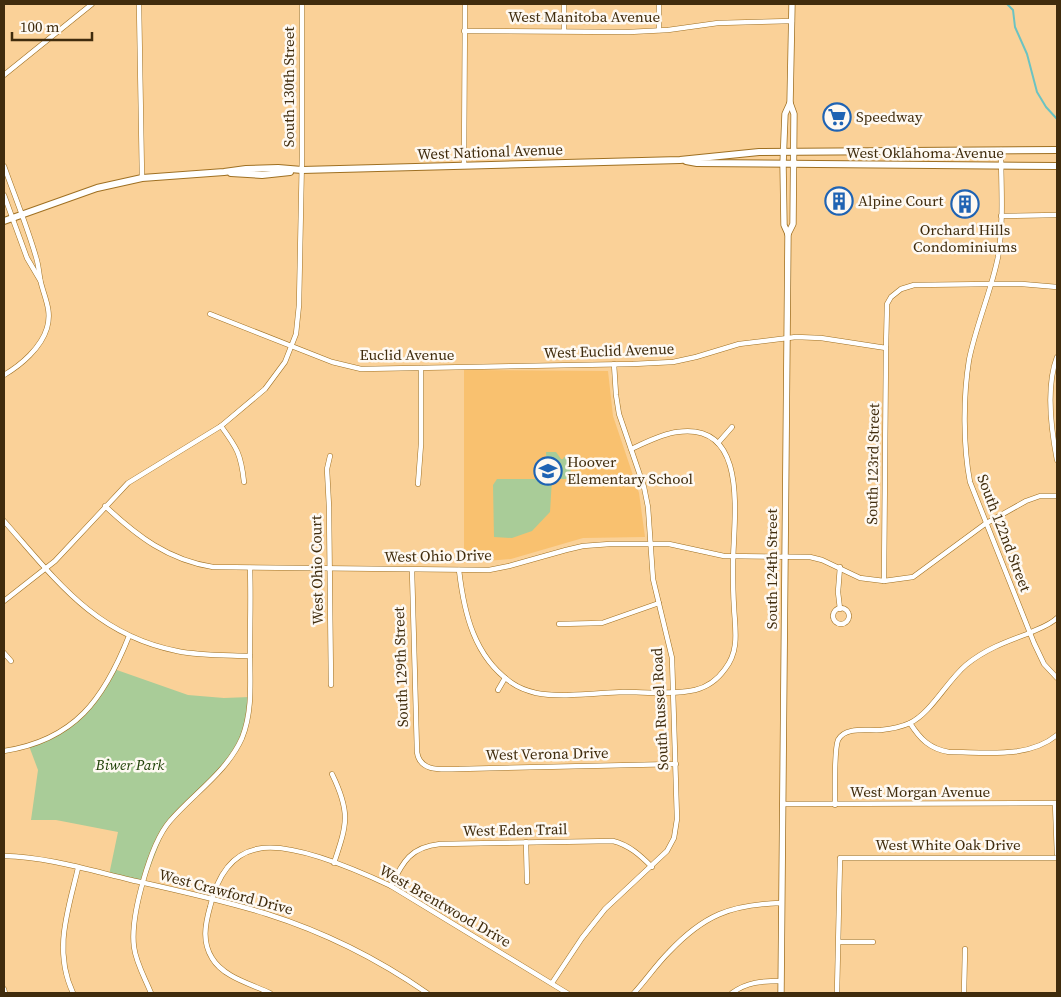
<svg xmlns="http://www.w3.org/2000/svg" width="1061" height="997" font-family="'Source Serif 4',serif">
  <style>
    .built { fill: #f9c16f }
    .green { fill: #a9cc98 }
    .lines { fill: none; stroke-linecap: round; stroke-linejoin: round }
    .stream { stroke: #6bc3c2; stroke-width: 2 }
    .minor-casing { stroke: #9f7022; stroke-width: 5.5 }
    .tertiary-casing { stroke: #9f7022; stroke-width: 7 }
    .secondary-casing { stroke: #9f7022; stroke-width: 8 }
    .minor { stroke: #fff; stroke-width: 4.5 }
    .tertiary { stroke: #fff; stroke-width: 5.5 }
    .secondary { stroke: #fff; stroke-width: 6 }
    .labels { text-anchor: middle; stroke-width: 5; stroke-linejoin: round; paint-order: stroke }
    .street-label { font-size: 15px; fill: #402c0d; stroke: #fef9f2 }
    .poi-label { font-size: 15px; fill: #402c0d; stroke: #fef9f2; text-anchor: start }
    .park-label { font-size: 15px; font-style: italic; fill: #1f4006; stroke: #fef9f2 }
  </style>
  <rect width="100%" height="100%" fill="#fad198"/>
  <path class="built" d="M464,370L608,371L613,416L639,493L645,537L583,538L511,559L464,563Z"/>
  <g class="green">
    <path d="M546,452H556L561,459H563L564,457H567L570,459L571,479H557L556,473H547Z"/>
    <path d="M497,479H552L550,512L532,531L512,538L494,537L493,485Z"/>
    <path d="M114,669L188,695L224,698L250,697L248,717L237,748L222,768L167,824L144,883L109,875L118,832L56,820H31L38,770L29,746L44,741L86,711Z"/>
  </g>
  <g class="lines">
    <path class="stream" d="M1007,4L1013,10L1015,27L1027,54L1037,92L1046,107L1057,119"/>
    <g class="minor-casing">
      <g id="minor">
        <path d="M139,4L142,178"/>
        <path d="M659,4V30"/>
        <path d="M464,31L629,32L668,30L718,23L792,21"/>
        <path d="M564,31V4"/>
        <path d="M4,75L92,4"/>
        <path d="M1001,150C1001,185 1004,222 998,257C991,292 976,325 969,360C963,397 963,446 970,482L1034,643L1044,664L1057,678"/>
        <path d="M464,165L465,4"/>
        <path d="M4,166C15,197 27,226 36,257C39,266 39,275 41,283C45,299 52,311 47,328C41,348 21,365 4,375"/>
        <path d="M4,195L27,258L40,280"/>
        <path d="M1001,216L1057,215"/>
        <path d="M210,314L332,362L361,369L633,364L673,362L696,357L739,344L796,337L821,338L886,348L887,304L891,297L901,289L914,285L992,284H1022L1057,287"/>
        <path d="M1057,357C1046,386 1051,429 1057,460"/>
        <path d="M221,426C237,448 241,454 244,482"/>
        <path d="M718,443L732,427"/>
        <path d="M330,456L327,469L329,507L331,685"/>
        <path d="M418,484L421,444V368"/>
        <path d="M105,506C137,536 168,560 213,567L489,570L509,566L566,550L583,546L610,544H669L724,556L810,557L822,560L860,578L884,581L913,577L985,524L1026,501L1040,496H1057"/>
        <path d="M4,521C56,580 95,635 177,651C201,656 226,655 250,656"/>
        <path d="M412,570L417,752C420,773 443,769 459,769L676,764"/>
        <path d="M459,570C464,613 474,657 512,683C519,688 528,691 536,693C561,698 597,693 623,692C646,692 672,695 695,690C707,687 718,679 725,669C740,650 735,629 734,607C733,593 733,579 733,565C733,521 751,421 677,432C661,434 645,443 631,449"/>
        <path d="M884,581L886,348"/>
        <path d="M4,601L55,561L128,483L221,426L265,389L285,362L296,334L299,305L302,156V4"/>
        <circle cx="841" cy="616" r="8"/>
        <path d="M840,609L838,592L840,567"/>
        <path d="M559,624L602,623L659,603"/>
        <path d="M4,653L11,661"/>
        <path d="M498,690L505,678"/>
        <path d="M910,723C920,739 930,749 949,752C985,752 1028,759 1057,735"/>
        <path d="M4,751C75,740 104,699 129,636"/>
        <path d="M332,774C351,813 347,824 334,863"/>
        <path d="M1055,803L1057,854"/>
        <path d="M783,804L1057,803"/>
        <path d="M835,805C835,792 834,750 838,740C845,726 868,731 881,730C891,729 901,727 910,723C931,713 947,681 966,665C984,650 1005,642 1027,634C1037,629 1049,626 1057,618"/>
        <path d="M526,842L527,882"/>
        <path d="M4,856C47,857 89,870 131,880C176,890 222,900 267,914C324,932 378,959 427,993"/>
        <path d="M391,886C403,861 411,847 440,844L613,841C629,845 640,855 652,867"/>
        <path d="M839,942H873"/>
        <path d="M552,983L582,938L605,909L667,851L674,838L677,819L672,658L653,579L648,507L644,487L619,414L616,395L614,364"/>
        <path d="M4,989L5,993"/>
        <path d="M73,993C53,950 68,911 78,868"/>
        <path d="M151,993C145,978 136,963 134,947C130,917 150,844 170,821C193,794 227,772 242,738C253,711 250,680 250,652C250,624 251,596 250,568"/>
        <path d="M270,993C251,984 223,977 212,958C202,942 205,925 210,907C216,881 228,855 257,849C291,841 359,871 391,886L567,993"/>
        <path d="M634,993C646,980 656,965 669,952C704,915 730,905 780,903L781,904"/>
        <path d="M732,993C747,982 762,981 781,981"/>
        <path d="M837,993L840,858H1057"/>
        <path d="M964,993L965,949"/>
      </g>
    </g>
    <g class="tertiary-casing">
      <g id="tertiary">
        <path d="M788,234L793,224L794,114L790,103L792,4"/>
        <path d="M781,993L788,234L784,225L783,164L785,114L790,103"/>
      </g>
    </g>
    <g class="secondary-casing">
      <g id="secondary">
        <path d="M686,161L697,163L1057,166"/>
        <path d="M231,173L262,175L290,172"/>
        <path d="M4,221L97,188L142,178L224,172L246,169L278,168L302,170L680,160L759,152L1057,150"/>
      </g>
    </g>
    <use href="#minor" class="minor"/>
    <use href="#tertiary" class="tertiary"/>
    <use href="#secondary" class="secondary"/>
  </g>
  <defs>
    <g id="supermarket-ring" transform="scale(1.4375)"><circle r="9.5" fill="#fef9f2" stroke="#1f63b3" stroke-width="1.5"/><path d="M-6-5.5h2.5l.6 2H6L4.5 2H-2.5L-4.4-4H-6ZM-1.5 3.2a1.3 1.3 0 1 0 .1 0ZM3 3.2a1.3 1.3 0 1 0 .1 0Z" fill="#1f63b3"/></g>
    <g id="building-ring" transform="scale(1.4375)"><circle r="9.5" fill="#fef9f2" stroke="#1f63b3" stroke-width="1.5"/><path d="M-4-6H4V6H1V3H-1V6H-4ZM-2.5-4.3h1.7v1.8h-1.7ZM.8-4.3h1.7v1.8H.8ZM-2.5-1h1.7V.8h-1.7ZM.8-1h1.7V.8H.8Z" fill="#1f63b3"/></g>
    <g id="school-ring" transform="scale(1.4375)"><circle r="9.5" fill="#fef9f2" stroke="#1f63b3" stroke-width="1.5"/><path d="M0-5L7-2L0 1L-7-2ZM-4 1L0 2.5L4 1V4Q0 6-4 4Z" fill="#1f63b3"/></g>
  </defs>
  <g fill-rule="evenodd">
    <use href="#supermarket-ring" x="837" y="117"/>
    <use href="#building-ring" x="839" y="201"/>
    <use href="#building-ring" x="965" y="204"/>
    <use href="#school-ring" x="548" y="471"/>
  </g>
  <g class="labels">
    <g class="street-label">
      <text x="584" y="22">West Manitoba Avenue</text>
      <text transform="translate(289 87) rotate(-90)" y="5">South 130th Street</text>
      <text transform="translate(490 152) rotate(-2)" y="5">West National Avenue</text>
      <text x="925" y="158">West Oklahoma Avenue</text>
      <text transform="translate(609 351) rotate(-2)" y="5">West Euclid Avenue</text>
      <text x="407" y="360">Euclid Avenue</text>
      <text transform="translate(873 464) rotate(-89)" y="5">South 123rd Street</text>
      <text transform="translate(1004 533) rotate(69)" y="5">South 122nd Street</text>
      <text transform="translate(438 556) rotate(-1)" y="5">West Ohio Drive</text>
      <text transform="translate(772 569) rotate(-90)" y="5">South 124th Street</text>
      <text transform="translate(317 570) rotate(-91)" y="5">West Ohio Court</text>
      <text transform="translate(401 667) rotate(-92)" y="5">South 129th Street</text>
      <text transform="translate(660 709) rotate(-93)" y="5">South Russel Road</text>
      <text transform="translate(547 754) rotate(-1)" y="5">West Verona Drive</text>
      <text x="920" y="797">West Morgan Avenue</text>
      <text transform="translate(515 830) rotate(-1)" y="5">West Eden Trail</text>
      <text x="948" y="850">West White Oak Drive</text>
      <text transform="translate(226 892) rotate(15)" y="5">West Crawford Drive</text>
      <text transform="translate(445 906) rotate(30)" y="5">West Brentwood Drive</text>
    </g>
    <g class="poi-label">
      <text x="856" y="122">Speedway</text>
      <text x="858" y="206">Alpine Court</text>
      <text x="965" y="235" text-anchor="middle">Orchard Hills<tspan x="965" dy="17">Condominiums</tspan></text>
      <text x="567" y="467">Hoover<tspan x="567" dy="17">Elementary School</tspan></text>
    </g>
    <g class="park-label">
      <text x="130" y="770">Biwer Park</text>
    </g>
  </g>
  <rect width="1061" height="997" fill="none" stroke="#402c0d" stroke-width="10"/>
  <path d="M12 32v8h80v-8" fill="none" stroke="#402c0d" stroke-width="2.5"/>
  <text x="20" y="32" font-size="15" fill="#402c0d" stroke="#fef9f2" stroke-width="4" paint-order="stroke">100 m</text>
</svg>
